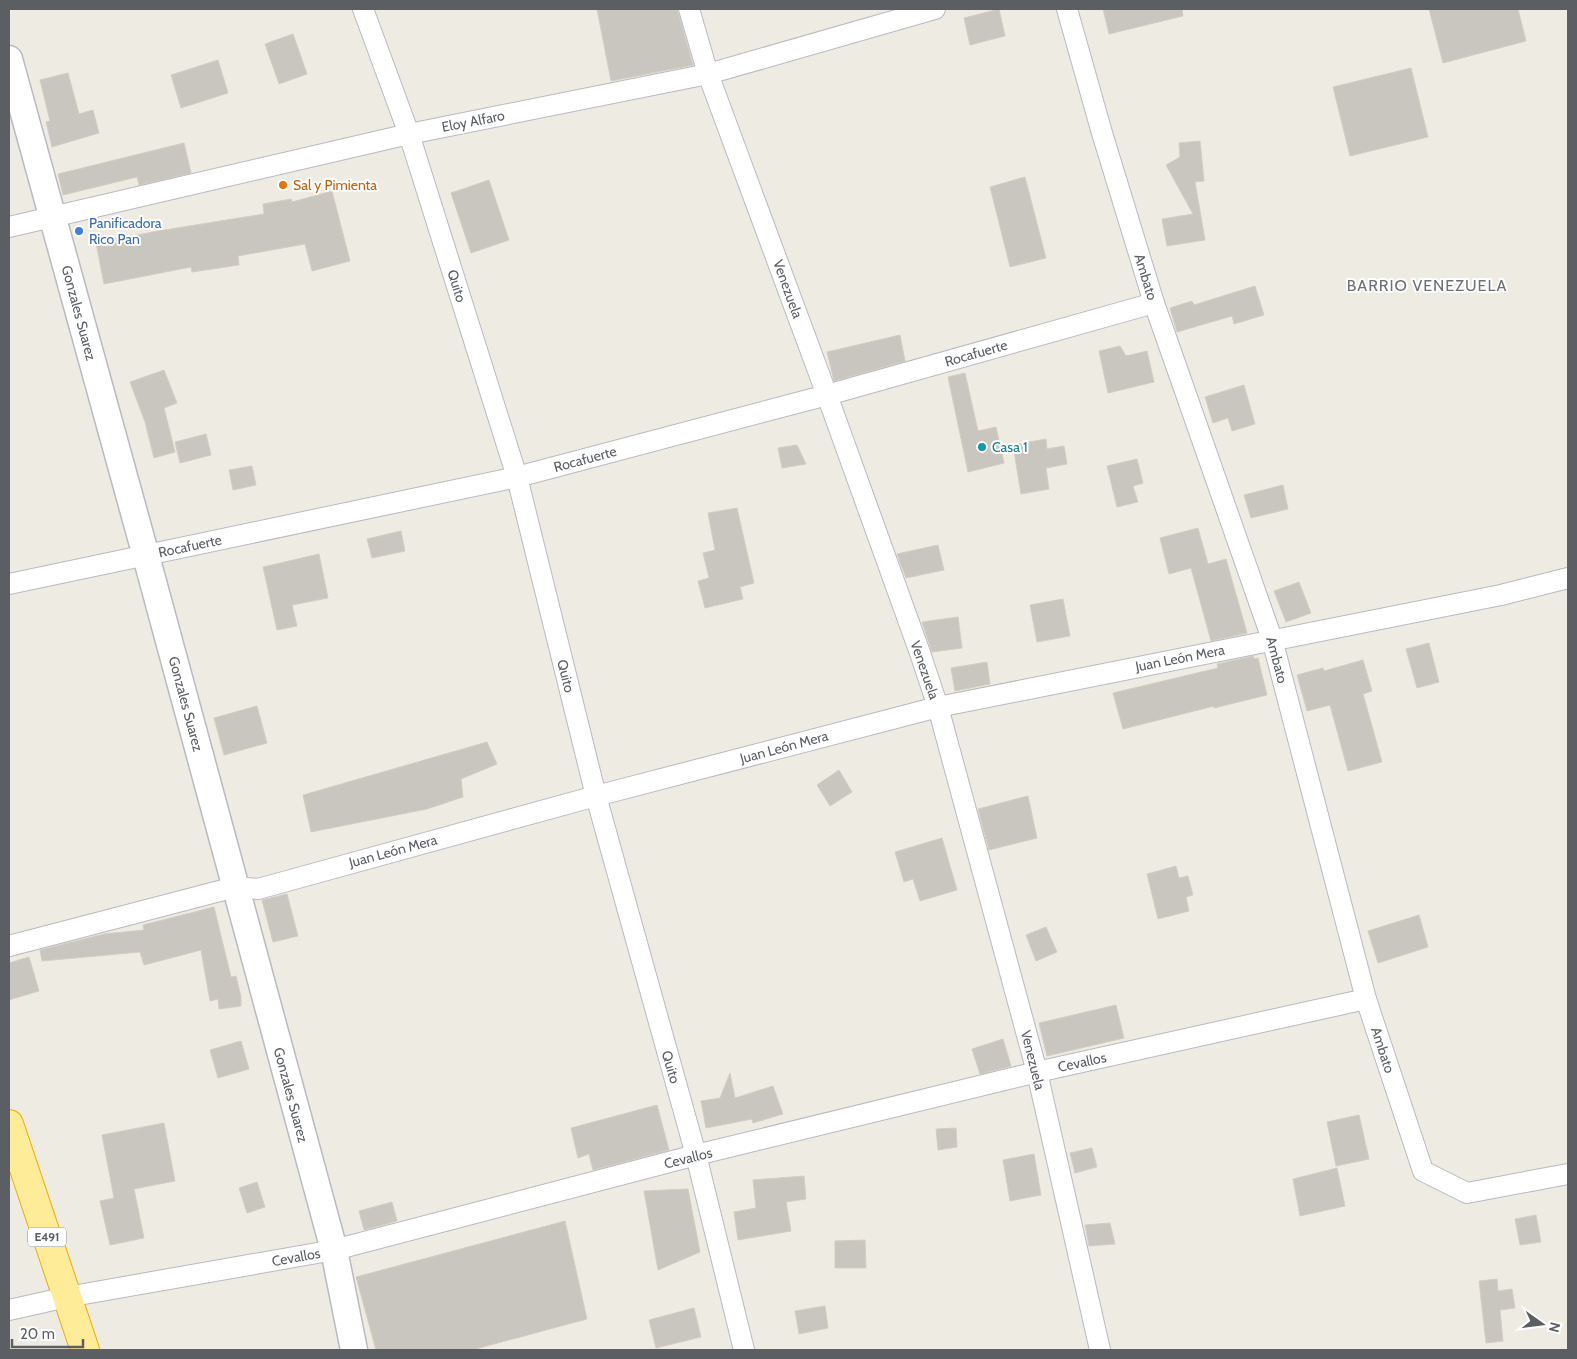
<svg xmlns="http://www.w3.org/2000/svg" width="1577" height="1359" font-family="Cabin,sans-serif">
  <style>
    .building { fill: #c9c6bf; stroke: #d3cec0 }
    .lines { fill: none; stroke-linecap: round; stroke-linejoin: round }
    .minor-casing { stroke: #b8bac0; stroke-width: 22 }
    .tertiary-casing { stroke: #b8bac0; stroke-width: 29 }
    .trunk-casing { stroke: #f1ab00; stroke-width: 30 }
    .minor { stroke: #fff; stroke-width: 20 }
    .tertiary { stroke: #fff; stroke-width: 26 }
    .trunk { stroke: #ffec98; stroke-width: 28 }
    .food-dot { fill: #e8710a; stroke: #fff; stroke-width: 2 }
    .shop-dot { fill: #3f7fe0; stroke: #fff; stroke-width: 2 }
    .culture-dot { fill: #0f9aa8; stroke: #fff; stroke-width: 2 }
    .labels { text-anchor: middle; stroke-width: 4; stroke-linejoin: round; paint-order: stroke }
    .shield { fill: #fff; stroke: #8c8f92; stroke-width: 1 }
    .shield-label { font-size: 12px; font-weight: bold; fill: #5b5f64 }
    .street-label { font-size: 14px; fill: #5b5f64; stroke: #fff }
    .food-label { font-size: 14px; fill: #c56008; stroke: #fff; text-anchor: start }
    .shop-label { font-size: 14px; fill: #366cbe; stroke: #fff; text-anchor: start }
    .culture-label { font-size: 14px; fill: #0d838f; stroke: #fff; text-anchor: start }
    .quarter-label { font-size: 16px; letter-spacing: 1px; fill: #6c7176; stroke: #fff }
  </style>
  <rect width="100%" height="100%" fill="#eeece2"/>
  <g class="building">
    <path d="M597,9H677L693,65L611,81Z"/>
    <path d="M999,9L1005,36L970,45L964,18Z"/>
    <path d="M1103,9H1182L1183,16L1109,34Z"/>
    <path d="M1429,9H1518L1526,41L1443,63Z"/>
    <path d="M293,34L307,74L279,84L265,44Z"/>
    <path d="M218,60L228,93L181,108L171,75Z"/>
    <path d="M1411,68L1428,137L1350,156L1333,87Z"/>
    <path d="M68,73L79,114L93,110L99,133L52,147L46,122L50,121L40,80Z"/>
    <path d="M1200,141L1204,181L1195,182L1205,240L1167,246L1162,219L1193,214L1166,165L1180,157L1179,143Z"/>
    <path d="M184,143L191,173L139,185L137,177L63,195L58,174Z"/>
    <path d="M1025,177L1046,258L1010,267L990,187Z"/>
    <path d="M489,180L509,240L471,253L451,193Z"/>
    <path d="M332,191L350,261L312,271L305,244L238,256L239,265L192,272L191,267L104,284L96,243L158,231L264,214L263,204L291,199L292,202Z"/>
    <path d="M1255,286L1264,315L1234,324L1232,316L1177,332L1170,308L1192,301L1194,305Z"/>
    <path d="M900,335L905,361L834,381L827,352Z"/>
    <path d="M1120,346L1126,356L1147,351L1154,382L1108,393L1099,351Z"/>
    <path d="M164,370L177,403L164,408L175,452L154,458L145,422L130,382Z"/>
    <path d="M965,373L978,431L996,427L1004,463L968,472L948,377Z"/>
    <path d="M1244,385L1255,424L1232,431L1228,418L1213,423L1205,397Z"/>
    <path d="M206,434L211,455L180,463L175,442Z"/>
    <path d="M1046,439L1047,449L1064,446L1067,464L1046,468L1049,489L1021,494L1013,445Z"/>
    <path d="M797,445L806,464L782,468L778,448Z"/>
    <path d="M1137,459L1143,483L1133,486L1138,502L1117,507L1107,466Z"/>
    <path d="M252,466L256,485L233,490L229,470Z"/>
    <path d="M1283,485L1288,509L1251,518L1244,495Z"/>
    <path d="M737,508L754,583L740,587L743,599L705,608L698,581L709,578L703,553L715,550L708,513Z"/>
    <path d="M1198,528L1208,564L1226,559L1247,633L1211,641L1191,568L1169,574L1160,538Z"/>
    <path d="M401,531L405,551L372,558L367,539Z"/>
    <path d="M938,545L944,570L906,578L897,554Z"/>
    <path d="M319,554L328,598L292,605L297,626L277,630L263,567Z"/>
    <path d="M1299,582L1311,613L1286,622L1274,591Z"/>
    <path d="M1063,599L1070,636L1037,642L1030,605Z"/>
    <path d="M958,617L962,648L932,652L922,622Z"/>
    <path d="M1429,643L1439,682L1417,688L1406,649Z"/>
    <path d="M1253,656L1254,659L1258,658L1267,695L1214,708V706L1123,729L1113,693L1218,668L1217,664Z"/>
    <path d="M1363,660L1372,691L1363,694L1382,762L1348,771L1330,705L1307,711L1297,675L1323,668L1324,671Z"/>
    <path d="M987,662L990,684L955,691L951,668Z"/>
    <path d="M257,706L267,743L224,755L214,718Z"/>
    <path d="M487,742L497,764L461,779L463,797L427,809L311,832L303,795Z"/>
    <path d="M839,770L852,792L830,806L817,785Z"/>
    <path d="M1028,796L1037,838L989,850L978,809Z"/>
    <path d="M942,838L957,890L920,901L913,879L904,882L895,852Z"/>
    <path d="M1176,866L1179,878L1188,876L1193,895L1186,897L1189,911L1158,919L1147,874Z"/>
    <path d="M287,894L298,936L273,942L262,900Z"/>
    <path d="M214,907L231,977L236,976L241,997V1006L219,1009L218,999L210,1001L201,950L144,965L140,952L42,961L40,950L104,934L144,930L143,925Z"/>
    <path d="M1419,915L1428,947L1378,963L1368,931Z"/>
    <path d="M1046,927L1057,952L1036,961L1026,935Z"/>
    <path d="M29,957L39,991L9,1000V963Z"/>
    <path d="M1116,1005L1124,1038L1047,1056L1039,1023Z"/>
    <path d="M1003,1039L1011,1066L980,1074L972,1049Z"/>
    <path d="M241,1041L249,1069L218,1078L210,1050Z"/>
    <path d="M730,1073L735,1098L773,1086L783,1114L753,1123L752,1119L706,1128L701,1101L720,1098Z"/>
    <path d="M657,1105L669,1150L593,1170L589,1154L578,1158L571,1128Z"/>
    <path d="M1359,1115L1369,1159L1336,1166L1327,1122Z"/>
    <path d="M164,1123L175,1181L134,1189L144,1238L110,1245L100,1201L114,1198L102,1135Z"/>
    <path d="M956,1128L957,1147L938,1150L936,1129Z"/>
    <path d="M1092,1148L1097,1167L1075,1173L1070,1153Z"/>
    <path d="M1034,1154L1041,1195L1010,1201L1003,1160Z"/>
    <path d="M1337,1168L1345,1206L1300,1216L1293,1179Z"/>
    <path d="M804,1176L806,1199L786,1202L791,1231L738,1240L734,1212L756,1208L753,1180Z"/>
    <path d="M257,1182L265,1207L247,1213L239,1188Z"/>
    <path d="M688,1189L700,1252L658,1270L644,1191Z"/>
    <path d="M392,1202L397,1221L364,1230L359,1211Z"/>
    <path d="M1536,1215L1541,1242L1520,1245L1515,1219Z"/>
    <path d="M565,1221L587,1319L472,1350H376L356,1277Z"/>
    <path d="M1110,1223L1115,1244L1089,1246L1085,1225Z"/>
    <path d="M865,1240L866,1268H835V1241Z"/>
    <path d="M1497,1279L1498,1291L1512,1289L1515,1308L1500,1310L1503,1341L1486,1343L1479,1281Z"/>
    <path d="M825,1306L828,1328L799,1334L795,1311Z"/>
    <path d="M694,1308L701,1337L656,1348L649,1320Z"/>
  </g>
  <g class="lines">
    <g class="minor-casing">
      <g id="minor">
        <path d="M363,9L409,134L517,477L596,796L696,1155L744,1350"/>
        <path d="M689,9L708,74L827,395L920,653L938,707L1037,1072L1100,1350"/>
        <path d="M1067,9L1102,133L1154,303L1272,639L1366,999L1423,1171L1467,1193L1568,1174"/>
        <path d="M9,227L409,134L708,74L935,9"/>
        <path d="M9,584L517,477L827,395L1154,303"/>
        <path d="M9,946L235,887L258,889L596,796L938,707L1501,595L1568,578"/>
        <path d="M9,1310L67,1297L334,1250L696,1155L1037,1072L1366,999"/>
      </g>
    </g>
    <g class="tertiary-casing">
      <path id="tertiary" d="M9,59L146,556L334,1250L354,1350"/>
    </g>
    <g class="trunk-casing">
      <path id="trunk" d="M9,1124L85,1350"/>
    </g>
    <use href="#minor" class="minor"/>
    <use href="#tertiary" class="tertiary"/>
    <use href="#trunk" class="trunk"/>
  </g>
  <circle class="food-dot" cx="283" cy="185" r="5"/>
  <circle class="shop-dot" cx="79" cy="231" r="5"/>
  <circle class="culture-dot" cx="982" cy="447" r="5"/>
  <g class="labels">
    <rect class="shield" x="28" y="1227.5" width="38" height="19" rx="4"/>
    <g class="shield-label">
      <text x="47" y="1241">E491</text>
    </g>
    <g class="street-label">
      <text transform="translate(473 121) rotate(-11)" y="5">Eloy Alfaro</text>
      <text transform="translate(1146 277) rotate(73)" y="5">Ambato</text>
      <text transform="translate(457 286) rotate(73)" y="5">Quito</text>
      <text transform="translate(788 289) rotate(70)" y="5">Venezuela</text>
      <text transform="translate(79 313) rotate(75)" y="5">Gonzales Suarez</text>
      <text transform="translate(976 353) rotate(-16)" y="5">Rocafuerte</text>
      <text transform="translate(585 459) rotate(-15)" y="5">Rocafuerte</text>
      <text transform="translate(190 546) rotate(-12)" y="5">Rocafuerte</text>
      <text transform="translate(1180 658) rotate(-11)" y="5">Juan León Mera</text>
      <text transform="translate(1277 660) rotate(75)" y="5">Ambato</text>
      <text transform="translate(925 670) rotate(71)" y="5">Venezuela</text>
      <text transform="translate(566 676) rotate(76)" y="5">Quito</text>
      <text transform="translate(186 704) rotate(75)" y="5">Gonzales Suarez</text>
      <text transform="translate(784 747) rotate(-15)" y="5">Juan León Mera</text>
      <text transform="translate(393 851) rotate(-15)" y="5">Juan León Mera</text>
      <text transform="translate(1383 1050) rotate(72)" y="5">Ambato</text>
      <text transform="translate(1033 1060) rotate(76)" y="5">Venezuela</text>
      <text transform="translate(1082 1062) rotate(-12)" y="5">Cevallos</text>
      <text transform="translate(671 1067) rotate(74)" y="5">Quito</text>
      <text transform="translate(291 1095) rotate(75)" y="5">Gonzales Suarez</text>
      <text transform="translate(688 1158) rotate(-14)" y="5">Cevallos</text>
      <text transform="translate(296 1257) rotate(-10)" y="5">Cevallos</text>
    </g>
    <g class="food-label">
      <text x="293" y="190">Sal y Pimienta</text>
    </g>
    <g class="shop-label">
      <text x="89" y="228">Panificadora<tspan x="89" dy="16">Rico Pan</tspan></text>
    </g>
    <g class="culture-label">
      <text x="992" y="452">Casa 1</text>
    </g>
    <g class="quarter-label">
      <text x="1427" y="291">BARRIO VENEZUELA</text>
    </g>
  </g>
  <rect width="1577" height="1359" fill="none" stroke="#5b5f64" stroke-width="20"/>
  <g transform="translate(1542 1324) rotate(104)" stroke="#ffffff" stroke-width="4" paint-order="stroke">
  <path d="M0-4L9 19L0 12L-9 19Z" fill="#5b5f64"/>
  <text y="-8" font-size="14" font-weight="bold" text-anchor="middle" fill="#5b5f64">N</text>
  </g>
  <path d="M12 1339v8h71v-8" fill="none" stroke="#5b5f64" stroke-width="2.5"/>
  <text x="20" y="1339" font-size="15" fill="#5b5f64" stroke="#ffffff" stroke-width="4" paint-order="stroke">20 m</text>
</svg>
